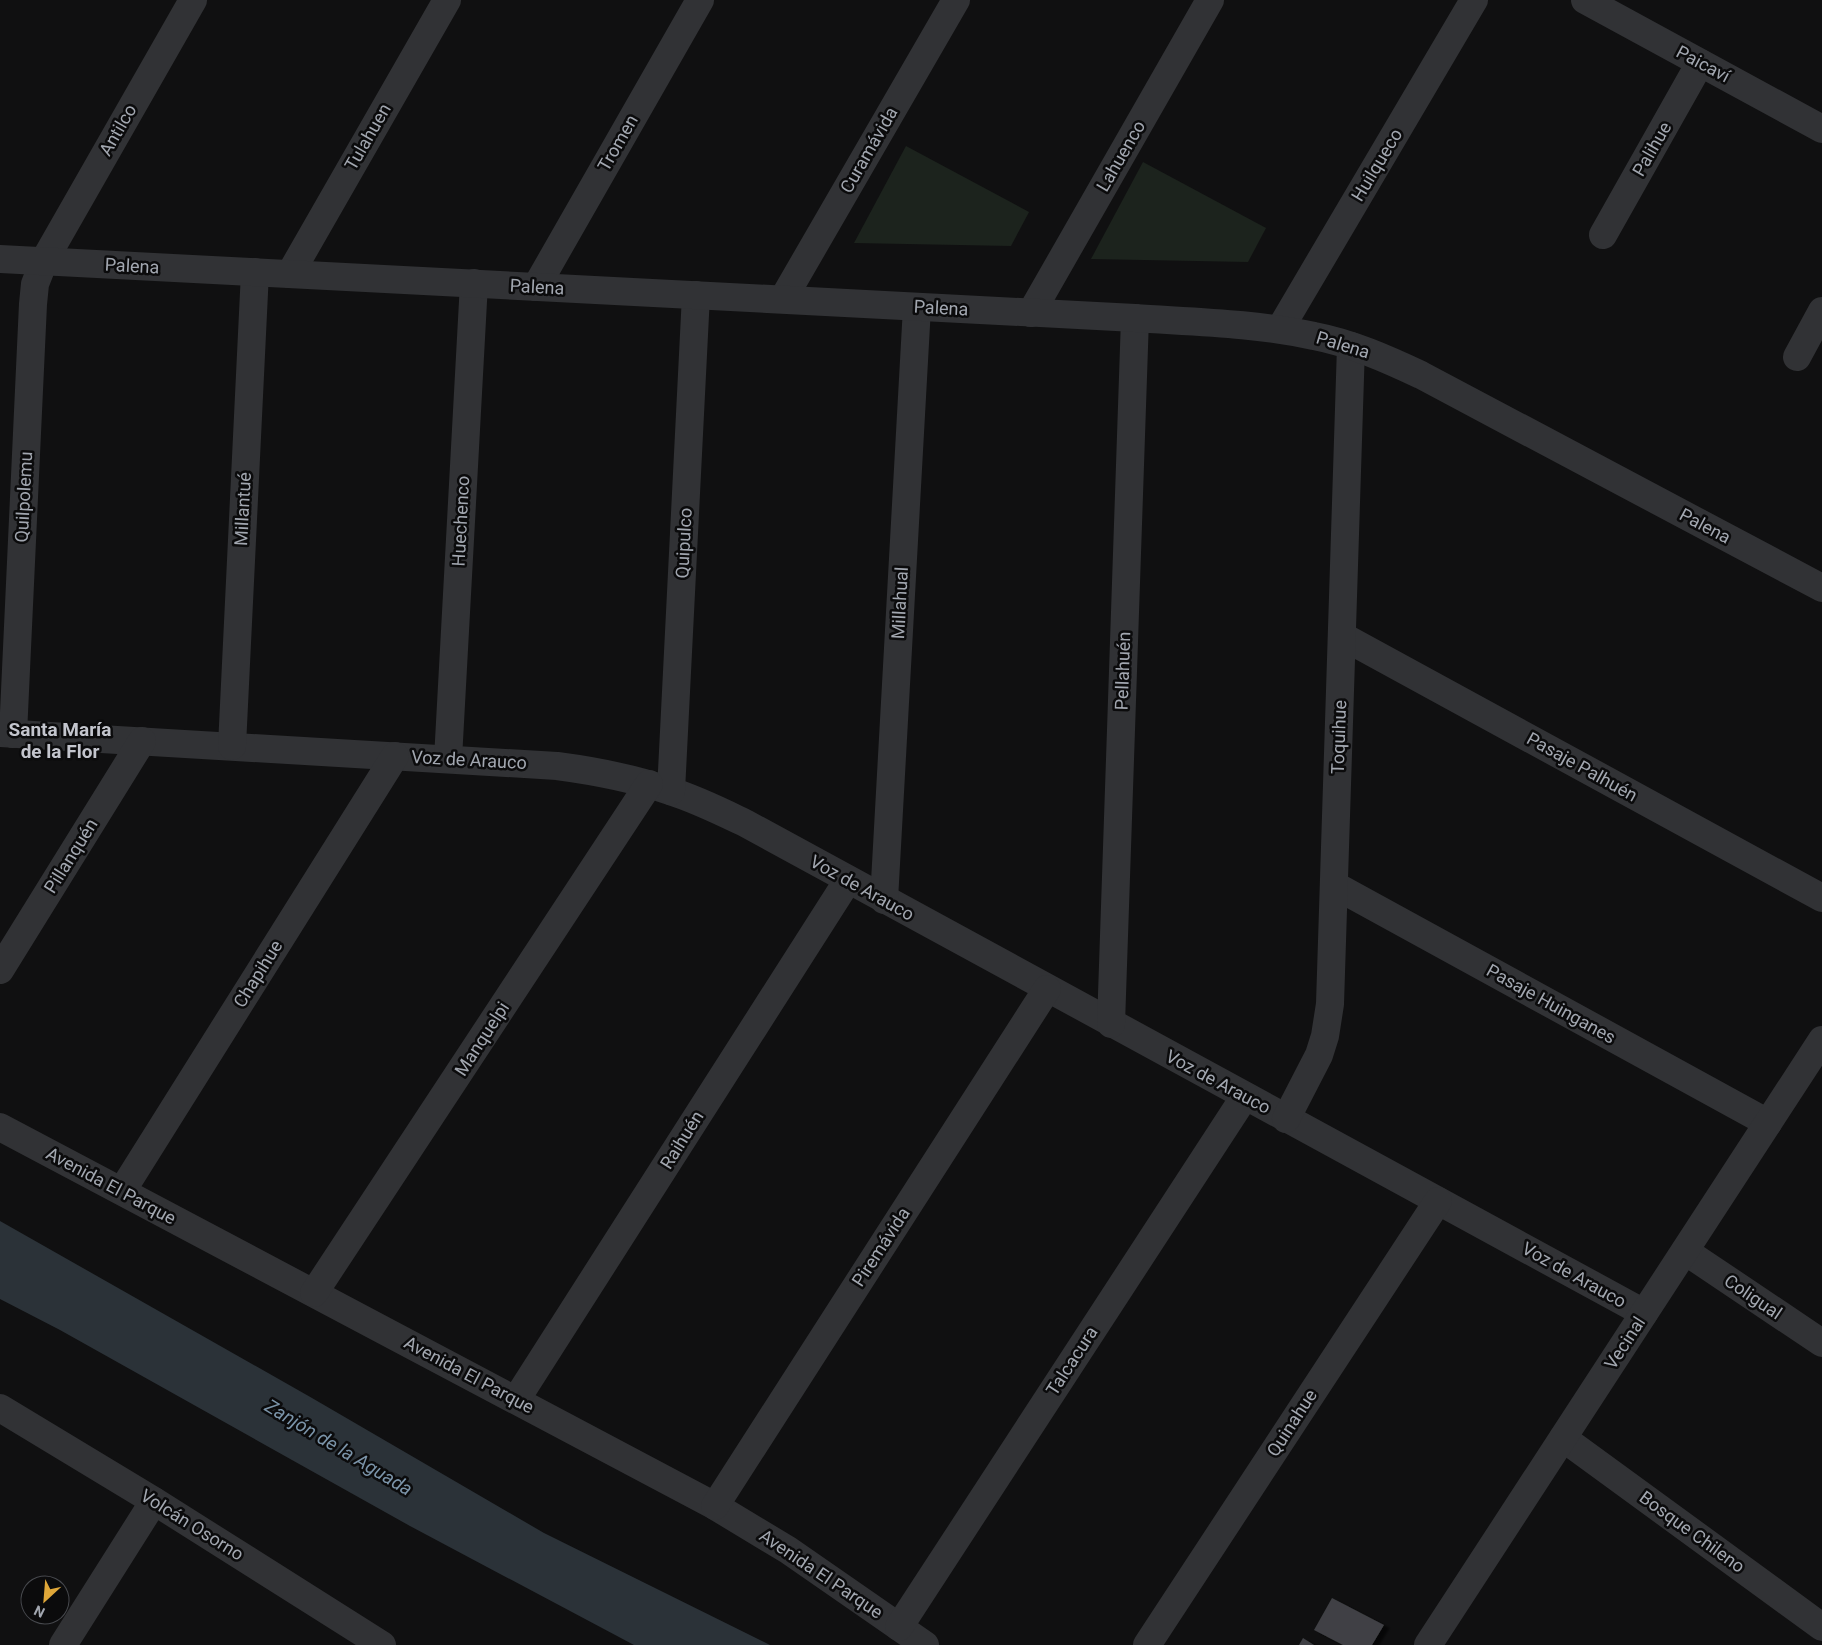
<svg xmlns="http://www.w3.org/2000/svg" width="1822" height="1645" font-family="Roboto,sans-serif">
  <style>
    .green { fill: #1c231d }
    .water { fill: #2b3238 }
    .building { fill: #3f4044; filter: url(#shadow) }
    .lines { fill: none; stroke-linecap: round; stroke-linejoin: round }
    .minor { stroke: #313235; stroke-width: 28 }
    .tertiary { stroke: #313235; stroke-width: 28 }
    .labels { text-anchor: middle; stroke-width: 5; stroke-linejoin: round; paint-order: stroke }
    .street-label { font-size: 18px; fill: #a2a7b0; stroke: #0b0b0c }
    .neighbourhood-label { font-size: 19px; font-weight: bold; fill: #c3c5cd; stroke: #0b0b0c }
    .water-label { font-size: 19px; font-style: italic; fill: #7b94a9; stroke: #0b0b0c }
  </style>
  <defs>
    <filter id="shadow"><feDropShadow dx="5.5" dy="3" stdDeviation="1" flood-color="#0009"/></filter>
  </defs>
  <rect width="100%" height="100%" fill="#101011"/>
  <g class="green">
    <path d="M906,146L1029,212L1011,246L854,243Z"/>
    <path d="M1143,162L1266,228L1248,262L1091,259Z"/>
  </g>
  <path class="water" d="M0,1221L312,1398L544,1533L770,1645H634L410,1526L60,1330L0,1299Z"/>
  <g class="building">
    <path d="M1332,1598L1384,1625L1372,1645H1343L1314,1630Z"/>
    <path d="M1303,1638L1314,1645H1299Z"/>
  </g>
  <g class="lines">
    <g class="minor">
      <path d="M1585,0L1822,129"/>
      <path d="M1603,235L1700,63"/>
      <path d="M290,274L447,0"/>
      <path d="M536,287L700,0"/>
      <path d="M783,299L956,0"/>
      <path d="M1031,313L1210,0"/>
      <path d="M1280,329L1474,0"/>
      <path d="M1797,357L1822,311"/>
      <path d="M1342,636L1822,898"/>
      <path d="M0,733L557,766C595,771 633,778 670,791C696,799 720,811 745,823L1644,1313"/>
      <path d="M13,734L33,304L35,284L44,261L193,0"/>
      <path d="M232,746L255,272"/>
      <path d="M448,759L474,283"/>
      <path d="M671,791L696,295"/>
      <path d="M1334,885L1768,1123"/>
      <path d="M884,900L917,307"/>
      <path d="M0,970L142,741"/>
      <path d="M1111,1024L1135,318"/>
      <path d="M1286,1119L1319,1055L1325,1036L1330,1004L1351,346"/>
      <path d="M0,1127L715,1506L788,1550L925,1645"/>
      <path d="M122,1191L395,756"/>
      <path d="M1685,1251L1822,1343"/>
      <path d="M314,1293L649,784"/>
      <path d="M516,1400L848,880"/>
      <path d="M0,1408L154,1501L382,1645"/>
      <path d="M1563,1438L1822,1627"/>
      <path d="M715,1506L1047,989"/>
      <path d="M899,1627L1245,1096"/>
      <path d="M63,1645L154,1501"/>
      <path d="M1147,1645L1438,1201"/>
    </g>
    <g class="tertiary">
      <path d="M0,259L1135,318C1195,322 1255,323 1314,336C1351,343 1387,359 1421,375L1822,588"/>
      <path d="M1428,1645L1822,1040"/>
    </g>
  </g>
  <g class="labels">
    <g class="street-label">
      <text transform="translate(1703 64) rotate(28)" y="6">Paicaví</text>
      <text transform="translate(118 130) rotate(-60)" y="6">Antilco</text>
      <text transform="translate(368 137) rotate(-60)" y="6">Tulahuen</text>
      <text transform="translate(618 143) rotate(-60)" y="6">Tromen</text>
      <text transform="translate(1652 149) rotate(-60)" y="6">Palihue</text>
      <text transform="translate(869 150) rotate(-60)" y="6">Curamávida</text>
      <text transform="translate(1121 156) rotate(-60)" y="6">Lahuenco</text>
      <text transform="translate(1377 165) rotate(-59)" y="6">Huilqueco</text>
      <text transform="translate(132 266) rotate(3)" y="6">Palena</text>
      <text transform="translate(537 287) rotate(3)" y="6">Palena</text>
      <text transform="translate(941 308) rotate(3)" y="6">Palena</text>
      <text transform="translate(1343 345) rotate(17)" y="6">Palena</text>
      <text transform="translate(24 497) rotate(-87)" y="6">Quilpolemu</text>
      <text transform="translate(243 509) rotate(-87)" y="6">Millantué</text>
      <text transform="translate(461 521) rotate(-87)" y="6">Huechenco</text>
      <text transform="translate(1705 526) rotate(28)" y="6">Palena</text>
      <text transform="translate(684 543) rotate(-87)" y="6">Quipulco</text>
      <text transform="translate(900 603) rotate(-87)" y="6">Millahual</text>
      <text transform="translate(1123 671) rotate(-88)" y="6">Pellahuén</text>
      <text transform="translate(1339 737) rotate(-88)" y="6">Toquihue</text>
      <text transform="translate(469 760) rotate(3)" y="6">Voz de Arauco</text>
      <text transform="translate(1582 767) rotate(29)" y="6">Pasaje Palhuén</text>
      <text transform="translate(71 856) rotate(-58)" y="6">Pillanquén</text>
      <text transform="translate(862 888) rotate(29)" y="6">Voz de Arauco</text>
      <text transform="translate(258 974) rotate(-58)" y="6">Chapihue</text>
      <text transform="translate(1551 1004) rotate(29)" y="6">Pasaje Huinganes</text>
      <text transform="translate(482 1039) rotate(-57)" y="6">Manquelpi</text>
      <text transform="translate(1218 1082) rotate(28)" y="6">Voz de Arauco</text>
      <text transform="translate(682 1140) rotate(-58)" y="6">Raihuén</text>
      <text transform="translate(111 1186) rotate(28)" y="6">Avenida El Parque</text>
      <text transform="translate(881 1247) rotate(-57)" y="6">Piremávida</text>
      <text transform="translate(1574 1275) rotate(29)" y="6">Voz de Arauco</text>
      <text transform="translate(1753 1297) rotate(34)" y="6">Coligual</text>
      <text transform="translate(1625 1343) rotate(-57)" y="6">Vecinal</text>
      <text transform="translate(1072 1361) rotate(-57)" y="6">Talcacura</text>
      <text transform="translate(469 1375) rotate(28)" y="6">Avenida El Parque</text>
      <text transform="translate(1292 1423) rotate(-57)" y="6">Quinahue</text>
      <text transform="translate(192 1525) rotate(32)" y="6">Volcán Osorno</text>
      <text transform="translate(1692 1532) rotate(36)" y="6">Bosque Chileno</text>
      <text transform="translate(821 1574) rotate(34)" y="6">Avenida El Parque</text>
    </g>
    <g class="neighbourhood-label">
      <text x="60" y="736">Santa María<tspan x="60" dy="22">de la Flor</tspan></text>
    </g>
    <g class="water-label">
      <text transform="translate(339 1447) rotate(31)" y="7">Zanjón de la Aguada</text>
    </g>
  </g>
  <g transform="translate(45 1600) rotate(206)"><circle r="24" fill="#0b0b0c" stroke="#47494e"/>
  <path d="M0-4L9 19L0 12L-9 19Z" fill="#dfa739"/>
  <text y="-8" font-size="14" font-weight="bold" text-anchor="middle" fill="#a2a7b0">N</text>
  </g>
</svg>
